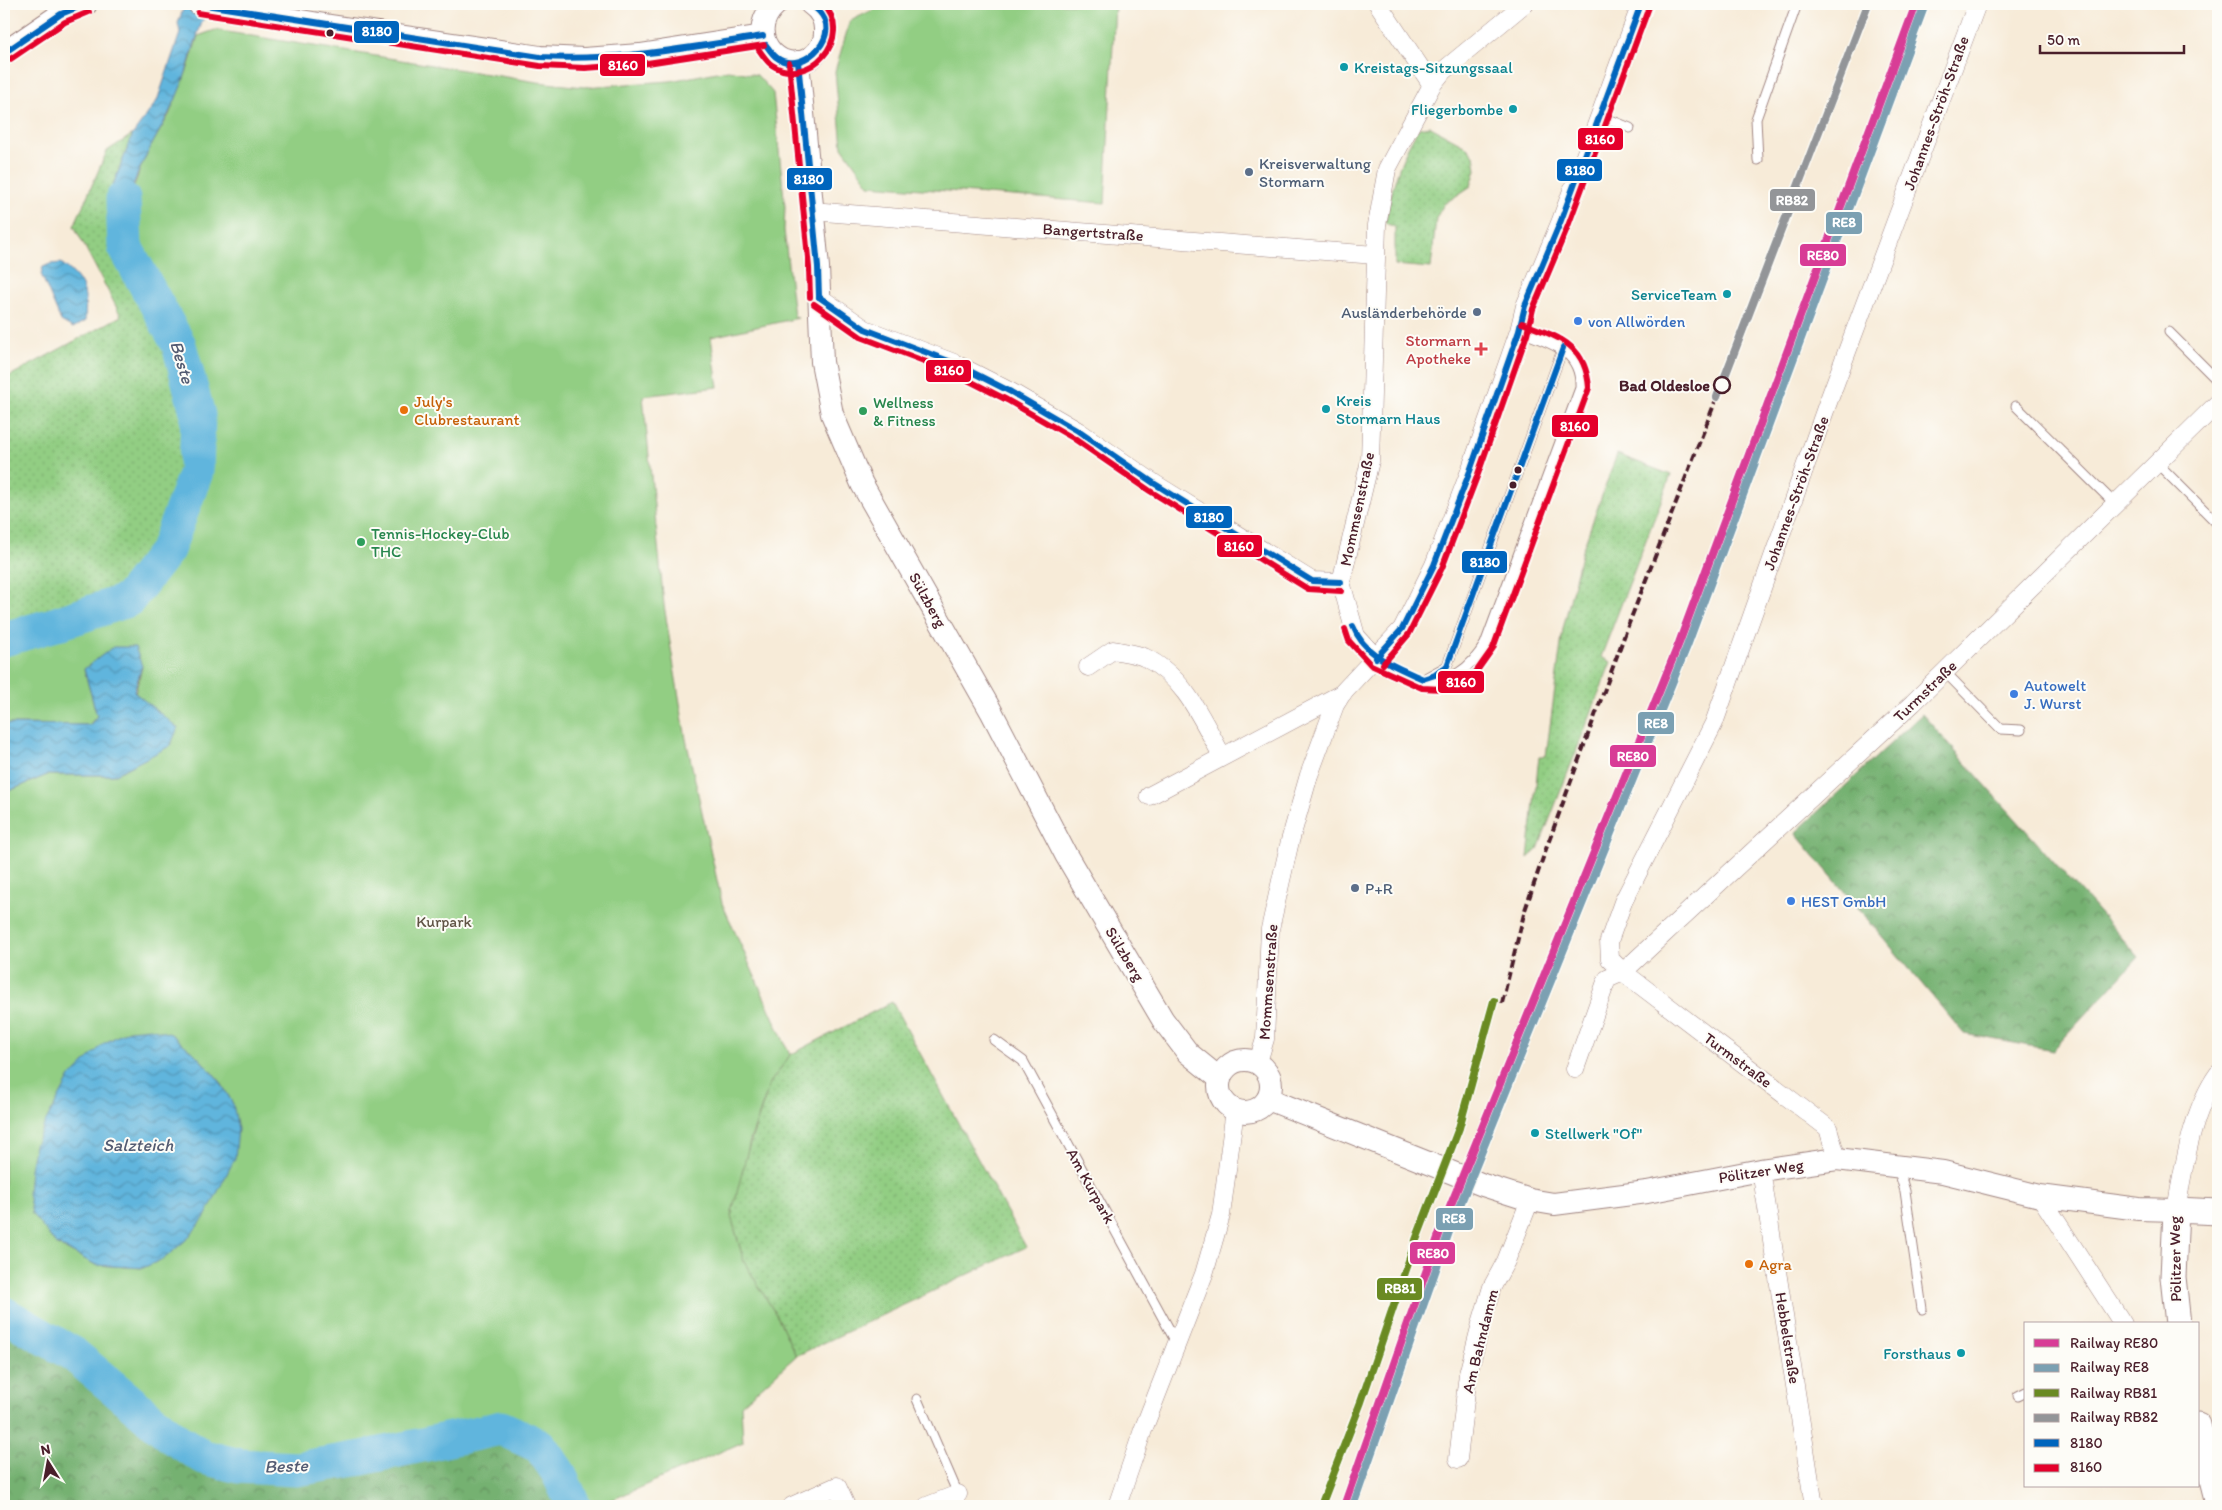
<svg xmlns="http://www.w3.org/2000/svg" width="2222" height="1510" viewBox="0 0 2222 1510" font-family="Itim,sans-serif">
<defs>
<pattern id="grass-dots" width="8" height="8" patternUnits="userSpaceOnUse" patternTransform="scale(1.25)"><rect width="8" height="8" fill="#92ce83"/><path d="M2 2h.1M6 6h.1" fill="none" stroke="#7fb071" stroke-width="1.8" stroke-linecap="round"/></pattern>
<pattern id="forest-crowns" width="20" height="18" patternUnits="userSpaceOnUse" patternTransform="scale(1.25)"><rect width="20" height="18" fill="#75b171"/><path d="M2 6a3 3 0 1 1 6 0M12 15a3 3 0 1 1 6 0" fill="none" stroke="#628f5d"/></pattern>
<pattern id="water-waves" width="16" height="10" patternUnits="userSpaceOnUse" patternTransform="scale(1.25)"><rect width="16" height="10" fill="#60b5dd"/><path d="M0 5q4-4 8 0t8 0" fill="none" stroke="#5193b3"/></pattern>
</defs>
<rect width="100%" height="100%" fill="#fdfcf7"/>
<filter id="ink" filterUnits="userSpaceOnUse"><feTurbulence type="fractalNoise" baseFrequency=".02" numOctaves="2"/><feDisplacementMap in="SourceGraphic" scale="10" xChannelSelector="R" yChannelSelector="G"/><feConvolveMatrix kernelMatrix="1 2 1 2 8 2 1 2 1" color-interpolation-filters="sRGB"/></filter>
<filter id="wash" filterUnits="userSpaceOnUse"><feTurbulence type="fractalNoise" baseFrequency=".0096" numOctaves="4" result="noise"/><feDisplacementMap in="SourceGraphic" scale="20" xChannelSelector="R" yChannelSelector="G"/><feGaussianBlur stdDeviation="1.12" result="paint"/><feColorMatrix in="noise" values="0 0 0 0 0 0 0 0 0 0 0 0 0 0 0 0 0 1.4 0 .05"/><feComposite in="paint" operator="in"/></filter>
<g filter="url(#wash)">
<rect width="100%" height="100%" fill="#f7ebd8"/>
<!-- grass -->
<g fill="url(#grass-dots)" stroke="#6e7657">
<path d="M1429,126L1464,145L1474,155L1476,170L1471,186L1444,204L1436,218L1431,268L1395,265V227L1385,223C1392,189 1399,158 1419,128Z"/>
<polygon points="133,134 113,185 107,215 110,238 125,247 179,345 198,415 196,472 167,550 128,600 53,625 4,639 4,379 121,316 74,226 107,151"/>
<polygon points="1617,454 1671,475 1601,657 1611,662 1538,849 1528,858 1539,756 1546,756 1563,629 1582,551"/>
<polygon points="892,1002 1026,1247 796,1356 778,1318 744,1262 731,1216 740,1174 770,1083 790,1055"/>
</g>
<!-- forest -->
<g fill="url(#forest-crowns)" stroke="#60684e">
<polygon points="1922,714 2139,957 2053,1050 1964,1034 1795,833"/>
<polygon points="4,1314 73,1354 175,1439 204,1457 454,1439 501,1428 540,1446 558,1472 574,1506 4,1506"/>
</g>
<!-- park -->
<g fill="#92ce83" stroke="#6e7657" fill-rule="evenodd">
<polygon points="885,4 1115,4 1105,203 869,185 842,147 835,71 850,21"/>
<path d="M215,30L537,82L584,87L670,81L728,70L757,75L773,93L785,207L784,230L794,316L798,318L711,337L718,387L643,396L664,605L673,661L686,739L722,903L790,1055L770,1083L750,1141L731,1216L744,1262L778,1318L796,1356L741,1405L743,1442L598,1506H574L558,1472L540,1446L501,1428L362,1458L296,1469L239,1466L204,1457L175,1439L73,1354L4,1314V793L47,775H114L142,667L84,669L97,716L89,725L7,724L4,726V639L53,625L128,600L167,549L196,472L198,415L179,345L125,247L128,202L145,156L169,115L188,68L198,36ZM129,1030L195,1054L220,1081L233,1104L143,1268L96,1265L56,1244L50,1235L70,1077L103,1044Z"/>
</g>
<!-- water -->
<g fill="url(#water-waves)" stroke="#556a84">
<path d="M185,4H211C196,29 192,59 181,86C166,126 139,159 128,201C124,215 126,232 125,247L110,238L107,215L113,185L133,134L157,101L180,33L178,23Z"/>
<path d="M61,263C85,281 87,291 85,321L73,328L61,321L41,274L43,267L50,264Z"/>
<polygon points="113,647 135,647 142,666 134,692 178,728 170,746 114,775 47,775 4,793 4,726 6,724 90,725 97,716 84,669"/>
<polygon points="150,1028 171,1034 195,1054 220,1081 233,1104 238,1129 235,1158 205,1217 187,1239 165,1258 143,1268 96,1265 56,1244 32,1214 28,1193 30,1169 35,1145 44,1125 70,1077 103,1044 129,1030"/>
</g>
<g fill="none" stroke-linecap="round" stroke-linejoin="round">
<!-- river -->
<g stroke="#60b5dd" stroke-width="35">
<polyline points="4,639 53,625 128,600 167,550 196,472 198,415 179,345 125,247 123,199"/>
<polyline points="4,1314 73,1354 175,1439 204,1457 239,1466 296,1469 362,1458 501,1428 540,1446 558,1472 574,1506"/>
</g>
</g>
</g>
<g filter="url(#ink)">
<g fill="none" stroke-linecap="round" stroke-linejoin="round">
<!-- service casing -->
<g stroke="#a08582" stroke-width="11">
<g id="service">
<polyline points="1601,116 1630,128"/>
<polyline points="1758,160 1756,119 1797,4"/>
<polyline points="2169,332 2218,381"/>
<polyline points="2016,406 2116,505"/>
<polyline points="2158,464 2218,524"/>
<path d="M1376,658C1391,664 1406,674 1422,679C1450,686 1472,666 1485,644L1580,388C1582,349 1548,343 1519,331"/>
<polyline points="1945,672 2001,729 2021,730"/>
<polyline points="1427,677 1447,666 1563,348"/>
<polyline points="994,1040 1023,1061 1176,1342"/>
<polyline points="1898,1168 1905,1191 1922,1309"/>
<polyline points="2018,1396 2026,1392"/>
<polyline points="917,1399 958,1494"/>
</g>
</g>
<!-- minor casing -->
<g stroke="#a08582" stroke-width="19">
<g id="minor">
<polyline points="1378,4 1432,85"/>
<polyline points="811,211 1375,255"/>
<polyline points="819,297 865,329 954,363 1011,392 1078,431 1155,484 1312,581 1341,582"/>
<polyline points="1376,658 1356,636 1341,582 1370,461 1377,225 1387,169 1432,85 1443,71 1524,4"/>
<path d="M1088,667L1113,650C1123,652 1135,653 1144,657C1184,676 1202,719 1222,756"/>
<polyline points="1149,796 1343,693"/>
<polyline points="1258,1062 1265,1039 1270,929 1290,841 1309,775 1335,705 1343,692 1402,629 1434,565 1470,471 1519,331 1525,306 1560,223 1641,4"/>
<polyline points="1575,1069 1607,979 1623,972 1913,703 2218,403"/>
<polyline points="1837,1159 1828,1128 1623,972 1610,959 1609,941 1623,902 1714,723 1827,405 1977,4"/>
<polyline points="1761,1170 1814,1506"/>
<polyline points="2040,1196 2123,1324"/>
<path d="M2176,1210C2184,1166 2192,1110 2218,1074"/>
<polyline points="1458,1459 1468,1374 1482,1320 1492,1287 1506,1261 1530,1200"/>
<polyline points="792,1506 837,1486 846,1506"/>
<polyline points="927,1506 958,1494"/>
<polyline points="1117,1506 1143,1430 1204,1274 1221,1215 1235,1110"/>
</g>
</g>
<!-- tertiary casing -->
<g stroke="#a08582" stroke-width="24">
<g id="tertiary">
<polyline points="199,4 331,26 540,57 584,59 640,55 763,36"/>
<path d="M776,4C738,38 790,85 818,51C822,46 825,40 825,33C826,21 821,11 811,4"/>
<polyline points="4,53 61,14 86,4"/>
<polyline points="798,62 818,267 822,362 832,414 862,484 991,711 1066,855 1163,1020 1188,1053 1220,1079"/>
<circle cx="1245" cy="1086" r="26"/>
<polyline points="1268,1099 1483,1185 1530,1200 1554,1204 1647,1192 1761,1170 1837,1159 1943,1172 2040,1196 2139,1209 2176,1210"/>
</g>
</g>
<!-- secondary casing -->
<g stroke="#a08582" stroke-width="27">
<g id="secondary">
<polyline points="2178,1324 2173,1277 2176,1210 2218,1212"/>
<polyline points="2198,1425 2218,1504"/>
</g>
</g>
<!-- service -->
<use href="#service" stroke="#fff" stroke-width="9"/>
<!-- minor -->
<use href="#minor" stroke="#fff" stroke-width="18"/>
<!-- tertiary -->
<use href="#tertiary" stroke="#fff" stroke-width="22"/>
<!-- secondary -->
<use href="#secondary" stroke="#fff" stroke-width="25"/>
<!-- rail -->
<polyline stroke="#4a1f2b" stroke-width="4" stroke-dasharray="8 4" stroke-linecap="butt" points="1502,1003 1525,910 1546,849 1628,626 1717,397"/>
<!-- bus-1 casing -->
<g stroke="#fdfcf7" stroke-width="10">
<g id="bus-1">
<path d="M199,4L540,57C618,61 686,48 763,36"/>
<path d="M766,45C769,49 772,54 776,57C799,76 840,40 822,15C819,11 815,8 811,4"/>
<polyline points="4,53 61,14 86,4"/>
<polyline points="798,62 818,267 819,297"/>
<polyline points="819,297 865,329 954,363 1011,392 1078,431 1155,484 1312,581 1341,582"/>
<path d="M1353,626C1365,657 1395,666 1423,679L1435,675L1447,666L1563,348"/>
<polyline points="1376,658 1402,629 1434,565 1470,471 1519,331 1525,306 1560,223 1641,4"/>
</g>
</g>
<!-- bus-2 casing -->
<g stroke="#fdfcf7" stroke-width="10">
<g id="bus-2">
<polyline points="198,13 540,66 585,68 641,64 764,45"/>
<path d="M759,50C763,55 767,62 772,65C808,89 856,37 823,4"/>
<polyline points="9,60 65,22 89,12"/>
<polyline points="789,63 809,268 810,297"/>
<polyline points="814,304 861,337 950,371 1007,400 1073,438 1150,491 1308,589 1341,591"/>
<path d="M1345,629L1349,641L1371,665L1422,688L1442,689L1458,684L1476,672L1493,648L1589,388C1586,344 1558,337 1522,323"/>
<polyline points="1383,664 1409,634 1442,568 1478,474 1527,334 1533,309 1568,226 1649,7"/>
</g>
</g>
<!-- bus-1 -->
<use href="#bus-1" stroke="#0065bd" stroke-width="6"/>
<!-- bus-2 -->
<use href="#bus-2" stroke="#e4002b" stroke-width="6"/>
<!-- rail-1 casing -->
<g stroke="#fdfcf7" stroke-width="11">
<polyline id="rail-1" points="1344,1506 1441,1229 1679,643 1916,4"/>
</g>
<!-- rail-2 casing -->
<g stroke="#fdfcf7" stroke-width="11">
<polyline id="rail-2" points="1353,1506 1449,1232 1687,646 1924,7"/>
</g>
<!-- rail-3 casing -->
<g stroke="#fdfcf7" stroke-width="11">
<polyline id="rail-3" points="1322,1503 1361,1402 1416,1240 1459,1128 1494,1001"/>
</g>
<!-- rail-4 casing -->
<g stroke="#fdfcf7" stroke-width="11">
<polyline id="rail-4" points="1717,397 1868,4"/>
</g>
<!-- rail-1 -->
<use href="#rail-1" stroke="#d83c96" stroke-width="8"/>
<!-- rail-2 -->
<use href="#rail-2" stroke="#7ba0b2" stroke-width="8"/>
<!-- rail-3 -->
<use href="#rail-3" stroke="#6a8a22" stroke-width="8"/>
<!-- rail-4 -->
<use href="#rail-4" stroke="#939598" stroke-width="8"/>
</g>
</g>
<!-- markers -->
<g fill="#4a1f2b" stroke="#fdfcf7" stroke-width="2">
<circle cx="330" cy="33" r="4.5"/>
<circle cx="1518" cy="470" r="4.5"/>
<circle cx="1513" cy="485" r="4.5"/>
</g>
<g fill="#0f9aa8" stroke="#fdfcf7" stroke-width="2">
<circle cx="1344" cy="67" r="5"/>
<circle cx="1513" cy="109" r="5"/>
<circle cx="1727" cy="294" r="5"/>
<circle cx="1326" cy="409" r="5"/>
<circle cx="1535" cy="1133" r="5"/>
<circle cx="1961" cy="1353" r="5"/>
</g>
<g fill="#5c6f8a" stroke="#fdfcf7" stroke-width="2">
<circle cx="1249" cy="172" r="5"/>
<circle cx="1477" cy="312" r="5"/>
<circle cx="1355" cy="888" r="5"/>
</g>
<g fill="#3f7fe0" stroke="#fdfcf7" stroke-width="2">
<circle cx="1578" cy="321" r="5"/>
<circle cx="2014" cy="694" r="5"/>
<circle cx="1791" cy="901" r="5"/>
</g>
<path fill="#e0444e" stroke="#fdfcf7" stroke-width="2" d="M1478.5 341.5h5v5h5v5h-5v5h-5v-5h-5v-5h5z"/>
<circle fill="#fdfcf7" stroke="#4a1f2b" stroke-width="2.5" cx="1722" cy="385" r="8"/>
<g fill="#e8710a" stroke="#fdfcf7" stroke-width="2">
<circle cx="404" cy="410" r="5"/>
<circle cx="1749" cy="1264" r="5"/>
</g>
<g fill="#2e9e5b" stroke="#fdfcf7" stroke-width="2">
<circle cx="863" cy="411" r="5"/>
<circle cx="361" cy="542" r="5"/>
</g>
<g text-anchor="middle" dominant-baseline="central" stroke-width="4" stroke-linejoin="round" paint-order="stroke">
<!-- culture labels -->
<g font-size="16" fill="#0d838f" stroke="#fdfcf7" text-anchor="start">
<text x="1354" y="67">Kreistags-Sitzungssaal</text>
<text x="1503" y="109" text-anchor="end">Fliegerbombe</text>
<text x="1717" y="294" text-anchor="end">ServiceTeam</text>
<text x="1336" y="400">Kreis<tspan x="1336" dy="18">Stormarn Haus</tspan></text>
<text x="1545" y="1133">Stellwerk "Of"</text>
<text x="1951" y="1353" text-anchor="end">Forsthaus</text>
</g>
<!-- street labels -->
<g font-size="16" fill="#4a1f2b" stroke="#fdfcf7">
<text transform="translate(1936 113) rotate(-70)">Johannes-Ströh-Straße</text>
<text transform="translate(1093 232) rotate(4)">Bangertstraße</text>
<text transform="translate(1796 493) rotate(-70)">Johannes-Ströh-Straße</text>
<text transform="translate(1357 509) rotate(-78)">Mommsenstraße</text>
<text transform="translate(928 600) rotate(61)">Sülzberg</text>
<text transform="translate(1925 691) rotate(-44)">Turmstraße</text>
<text transform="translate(1125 954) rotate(59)">Sülzberg</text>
<text transform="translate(1268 982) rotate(-86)">Mommsenstraße</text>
<text transform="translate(1738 1060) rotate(37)">Turmstraße</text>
<text transform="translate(1761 1171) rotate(-9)">Pölitzer Weg</text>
<text transform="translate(1091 1186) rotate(61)">Am Kurpark</text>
<text transform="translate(2175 1259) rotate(-91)">Pölitzer Weg</text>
<text transform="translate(1788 1338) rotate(81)">Hebbelstraße</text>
<text transform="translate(1480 1341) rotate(-76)">Am Bahndamm</text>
</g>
<!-- service labels -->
<g font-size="16" fill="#4e5e75" stroke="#fdfcf7" text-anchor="start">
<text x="1259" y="163">Kreisverwaltung<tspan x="1259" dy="18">Stormarn</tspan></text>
<text x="1467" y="312" text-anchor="end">Ausländerbehörde</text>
<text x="1365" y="888">P+R</text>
</g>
<!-- shop labels -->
<g font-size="16" fill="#366cbe" stroke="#fdfcf7" text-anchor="start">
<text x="1588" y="321">von Allwörden</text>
<text x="2024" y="685">Autowelt<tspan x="2024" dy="18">J. Wurst</tspan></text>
<text x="1801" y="901">HEST GmbH</text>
</g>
<!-- health labels -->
<g font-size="16" fill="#be3a42" stroke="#fdfcf7" text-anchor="end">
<text x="1471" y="340">Stormarn<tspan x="1471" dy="18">Apotheke</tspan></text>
</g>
<!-- stop labels -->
<g font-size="16" font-weight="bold" fill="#4a1f2b" stroke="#fdfcf7" text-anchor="end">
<text x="1710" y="385">Bad Oldesloe</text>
</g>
<!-- food labels -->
<g font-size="16" fill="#c56008" stroke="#fdfcf7" text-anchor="start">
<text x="414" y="401">July's<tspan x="414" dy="18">Clubrestaurant</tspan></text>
<text x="1759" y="1264">Agra</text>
</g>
<!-- leisure labels -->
<g font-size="16" fill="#27864d" stroke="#fdfcf7" text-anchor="start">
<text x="873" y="402">Wellness<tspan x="873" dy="18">&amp; Fitness</tspan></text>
<text x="371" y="533">Tennis-Hockey-Club<tspan x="371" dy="18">THC</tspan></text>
</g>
<!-- park labels -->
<g font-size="16" fill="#605445" stroke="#fdfcf7">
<text x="444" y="921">Kurpark</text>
</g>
<!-- water labels -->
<g font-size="18" font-style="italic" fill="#535b72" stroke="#fdfcf7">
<text transform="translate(182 362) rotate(73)">Beste</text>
<text x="138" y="1145">Salzteich</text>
<text transform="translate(286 1466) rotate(-2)">Beste</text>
</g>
</g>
<g stroke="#fdfcf7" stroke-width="2">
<rect x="353" y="20" width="47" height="24" rx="5" fill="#0065bd"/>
<rect x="599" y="53" width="47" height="24" rx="5" fill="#e4002b"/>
<rect x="1577" y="127" width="47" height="24" rx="5" fill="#e4002b"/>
<rect x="1556" y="158" width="47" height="24" rx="5" fill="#0065bd"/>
<rect x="786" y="167" width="47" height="24" rx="5" fill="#0065bd"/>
<rect x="1769" y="188" width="47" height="24" rx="5" fill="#939598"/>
<rect x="1825" y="211" width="38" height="24" rx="5" fill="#7ba0b2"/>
<rect x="1799" y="243" width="48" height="24" rx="5" fill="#d83c96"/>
<rect x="925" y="359" width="47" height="24" rx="5" fill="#e4002b"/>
<rect x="1551" y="414" width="48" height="24" rx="5" fill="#e4002b"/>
<rect x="1185" y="505" width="48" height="24" rx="5" fill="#0065bd"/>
<rect x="1216" y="534" width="47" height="24" rx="5" fill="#e4002b"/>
<rect x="1461" y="550" width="47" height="24" rx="5" fill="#0065bd"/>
<rect x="1437" y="670" width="48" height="24" rx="5" fill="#e4002b"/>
<rect x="1637" y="711" width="38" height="24" rx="5" fill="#7ba0b2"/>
<rect x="1609" y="744" width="48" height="24" rx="5" fill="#d83c96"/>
<rect x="1435" y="1207" width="39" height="24" rx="5" fill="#7ba0b2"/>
<rect x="1409" y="1241" width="47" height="24" rx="5" fill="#d83c96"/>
<rect x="1376" y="1277" width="47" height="24" rx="5" fill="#6a8a22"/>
</g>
<g font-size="14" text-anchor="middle" font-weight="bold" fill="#fff">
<text x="377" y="36">8180</text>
<text x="623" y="70">8160</text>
<text x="1600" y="144">8160</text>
<text x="1580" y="175">8180</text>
<text x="809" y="184">8180</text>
<text x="1792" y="205">RB82</text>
<text x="1844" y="227">RE8</text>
<text x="1823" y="260">RE80</text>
<text x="949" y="375">8160</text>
<text x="1575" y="431">8160</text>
<text x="1209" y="522">8180</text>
<text x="1239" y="551">8160</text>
<text x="1485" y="567">8180</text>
<text x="1461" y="687">8160</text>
<text x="1656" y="728">RE8</text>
<text x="1633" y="761">RE80</text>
<text x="1454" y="1223">RE8</text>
<text x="1433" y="1258">RE80</text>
<text x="1400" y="1293">RB81</text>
</g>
<!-- margin -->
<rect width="2222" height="1510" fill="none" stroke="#fdfcf7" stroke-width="20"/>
<!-- legend -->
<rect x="2024" y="1322" width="175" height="165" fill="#fdfcf7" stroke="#b5a4a5"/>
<rect x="2034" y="1339" width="25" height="8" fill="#d83c96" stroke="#b5a4a5"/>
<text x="2070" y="1348" font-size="15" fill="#4a1f2b">Railway RE80</text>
<rect x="2034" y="1364" width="25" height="8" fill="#7ba0b2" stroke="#b5a4a5"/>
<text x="2070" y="1372" font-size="15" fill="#4a1f2b">Railway RE8</text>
<rect x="2034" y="1389" width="25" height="8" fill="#6a8a22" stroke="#b5a4a5"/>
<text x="2070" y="1398" font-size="15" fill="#4a1f2b">Railway RB81</text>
<rect x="2034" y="1414" width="25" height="8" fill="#939598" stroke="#b5a4a5"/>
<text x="2070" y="1422" font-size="15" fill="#4a1f2b">Railway RB82</text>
<rect x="2034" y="1439" width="25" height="8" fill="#0065bd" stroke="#b5a4a5"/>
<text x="2070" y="1448" font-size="15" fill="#4a1f2b">8180</text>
<rect x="2034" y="1464" width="25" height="8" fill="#e4002b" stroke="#b5a4a5"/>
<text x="2070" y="1472" font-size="15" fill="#4a1f2b">8160</text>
<!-- north arrow -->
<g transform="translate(48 1462) rotate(349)" stroke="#fdfcf7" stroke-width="4" paint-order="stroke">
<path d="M0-4L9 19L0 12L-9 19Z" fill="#4a1f2b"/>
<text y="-8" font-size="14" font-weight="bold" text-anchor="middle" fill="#4a1f2b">N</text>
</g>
<!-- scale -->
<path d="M2040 45v8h144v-8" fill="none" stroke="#4a1f2b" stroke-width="2.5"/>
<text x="2047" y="45" font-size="15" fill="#4a1f2b" stroke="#fdfcf7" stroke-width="4" paint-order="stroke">50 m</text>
</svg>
